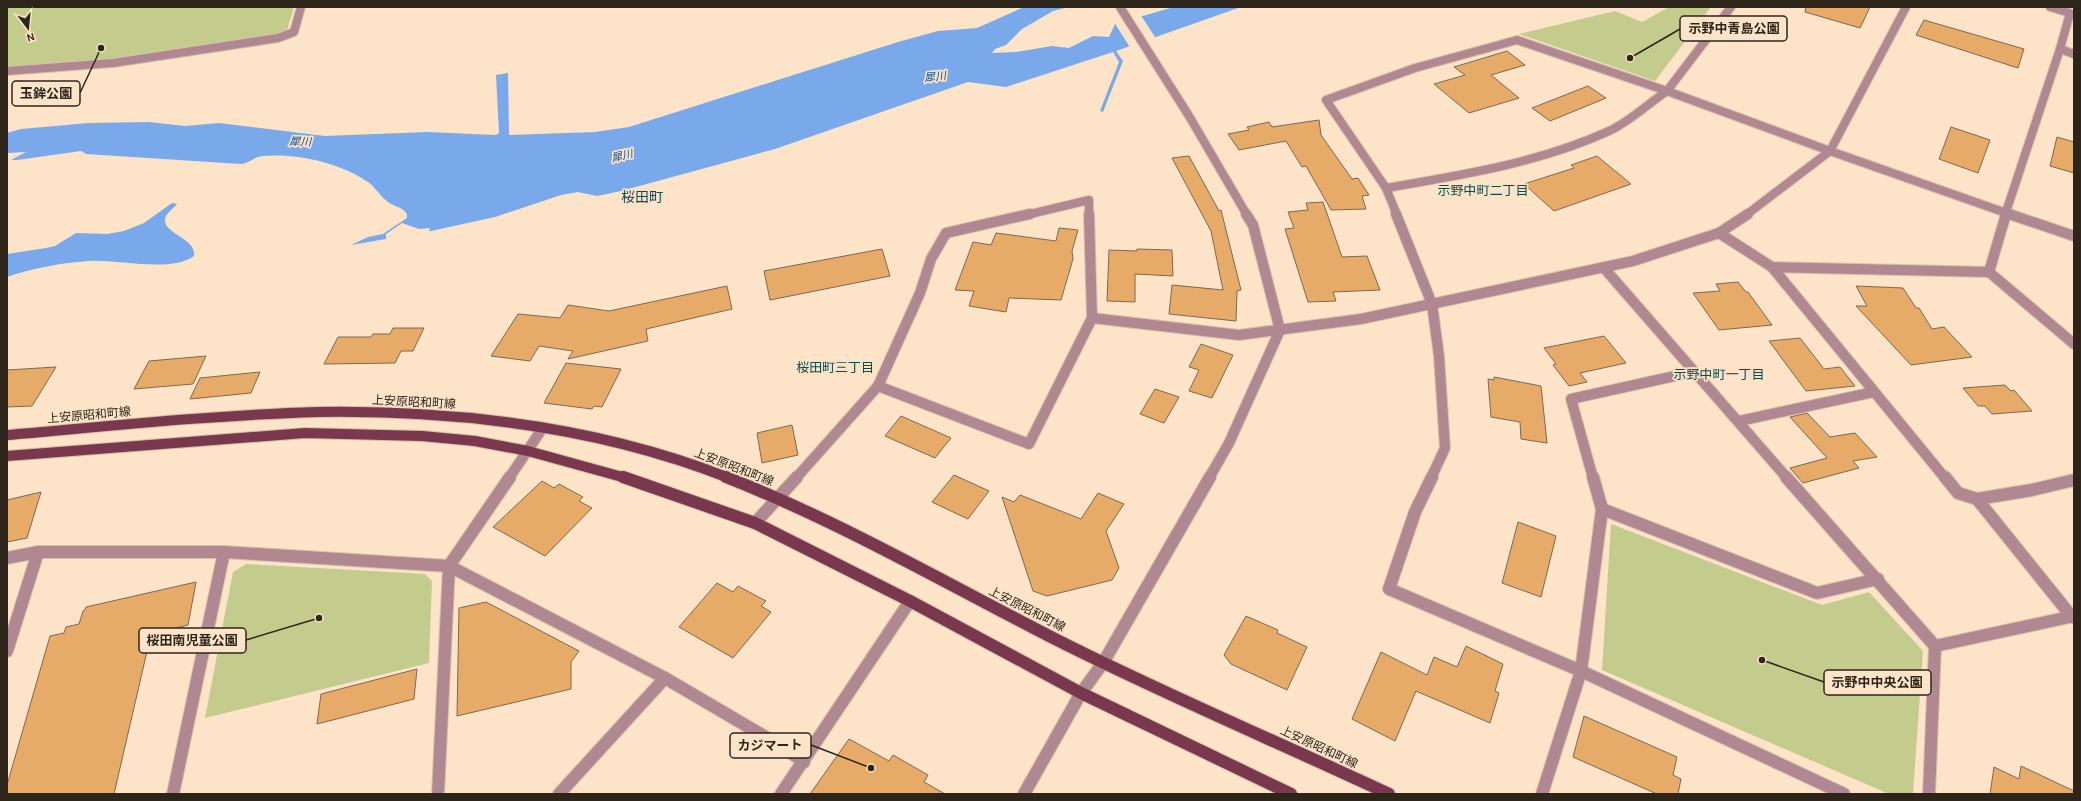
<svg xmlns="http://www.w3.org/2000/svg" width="2081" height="801" viewBox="0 0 2081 801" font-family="Karla,'Noto Sans JP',sans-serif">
<rect width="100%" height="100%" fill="#fde3c8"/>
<!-- green -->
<g fill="#c3cc8d">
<polygon points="7,7 294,7 287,30 278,35 114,60 7,68"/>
<polygon points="1669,7 1711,7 1655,81 1519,34 1615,11 1642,22"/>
<polygon points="1611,524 1822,605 1869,592 1923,651 1913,794 1889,794 1602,670"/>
<polygon points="246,564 425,574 432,581 429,663 205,718 233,572"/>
</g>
<!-- water -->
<g fill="#79a9ea">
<path d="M1024,7H1069L1053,11L1022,29L1006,45L995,49L992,53L1016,52L1052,46L1069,48L1093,36L1109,37L1115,24L1174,7H1241L1116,51L1123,61L1103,112L1100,111L1119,62L1113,52L1006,87L968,82L775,149L621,191L597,196L578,192L561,195L495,217L431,231H429L430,228L419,229L402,223L386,234V239L351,245L368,237L383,234L407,218V214C402,206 394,207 388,202C380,196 376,188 368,182C340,163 298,153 263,156C254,157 249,163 241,164L86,154L81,151L17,160H11L26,152L7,153V133L21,129L89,123L149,122L185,126L219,123L325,136L427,132L496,135L499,133L496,75L508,73L509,135L595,132L629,127L898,42L938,31L977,28Z"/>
<path d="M172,203L177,204C174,208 168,212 166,216C158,233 197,237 194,256C172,273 117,259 88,261C61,263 33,268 7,277V254L46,248L55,246L76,233L107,234L124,231L144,223Z"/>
</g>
<!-- pier -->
<polygon fill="#fde3c8" points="1140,14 1157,40 1131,49 1114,22"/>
<!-- building -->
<g fill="#e6ab69" stroke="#7f6850">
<polygon points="1806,7 1870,7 1860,28 1805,12"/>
<polygon points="1924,20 2024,49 2018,68 1916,35"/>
<polygon points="1507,51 1525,65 1491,75 1519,98 1469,113 1434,84 1465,75 1454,67"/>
<polygon points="1588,86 1606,98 1550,121 1532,108"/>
<polygon points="1319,120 1321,135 1352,179 1358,178 1369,195 1362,196 1366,209 1331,210 1306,166 1302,167 1286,141 1239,150 1228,134 1249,130 1247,127 1269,122 1272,127"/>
<polygon points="1951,127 1990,140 1978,173 1939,159"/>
<polygon points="2057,137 2074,142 2074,173 2050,166"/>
<polygon points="1189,156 1219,211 1221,210 1241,290 1237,291 1236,321 1169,314 1172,285 1223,290 1211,231 1172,158"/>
<polygon points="1597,156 1631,184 1554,211 1524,184 1574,168 1571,165"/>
<polygon points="1323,202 1342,257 1367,256 1380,290 1333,292 1336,301 1308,302 1285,229 1294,228 1288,212 1308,210 1306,203"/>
<polygon points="1059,228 1078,230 1072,251 1073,259 1061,300 1009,298 1006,312 969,306 974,291 955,290 973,242 991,245 996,233 1056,241"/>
<polygon points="882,249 890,276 770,300 764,271"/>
<polygon points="1137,249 1172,250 1173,276 1135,274 1135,302 1107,301 1109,250 1137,251"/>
<polygon points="1738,282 1746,292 1748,292 1772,325 1719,330 1693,293 1720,291 1716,284"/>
<polygon points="727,286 732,309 646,329 648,341 568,359 573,351 539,346 530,361 491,356 518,314 560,318 568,305 609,311"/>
<polygon points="1856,286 1903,288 1916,308 1919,308 1932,329 1944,327 1972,357 1911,365 1856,306 1867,306"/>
<polygon points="393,328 424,328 413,351 401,351 395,363 324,364 338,337 371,337 373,334 390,334"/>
<polygon points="1604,336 1626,363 1580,373 1587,382 1569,386 1553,365 1556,364 1544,348"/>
<polygon points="1800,338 1824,369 1840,367 1855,386 1806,391 1769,341"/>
<polygon points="1201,344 1233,355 1212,398 1189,391 1199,370 1189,367"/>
<polygon points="206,356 193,384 134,389 149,361"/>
<polygon points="566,363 621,369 602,407 594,406 592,409 544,403"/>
<polygon points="56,367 32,406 7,407 7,370"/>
<polygon points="260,372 251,393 190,399 200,378"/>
<polygon points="1494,377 1541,386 1547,443 1521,439 1520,422 1491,417 1488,379 1494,380"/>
<polygon points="2005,385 2011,391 2014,390 2032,411 1992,414 1985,406 1978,406 1963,388"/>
<polygon points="1155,389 1179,397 1164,423 1140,414"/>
<polygon points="1807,413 1830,437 1855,433 1877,457 1853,461 1859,468 1803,483 1790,468 1827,458 1790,417"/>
<polygon points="901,416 951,438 935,458 885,436"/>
<polygon points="792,425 798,455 762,463 757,433"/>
<polygon points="954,475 989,491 968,519 932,502"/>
<polygon points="542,481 554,488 559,484 583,497 579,501 592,508 545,556 493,527"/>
<polygon points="41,492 27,538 7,542 7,500"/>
<polygon points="1098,493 1124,504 1106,531 1119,568 1112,580 1047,596 1033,591 1002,497 1014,502 1020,495 1081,519"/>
<polygon points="1518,522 1556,536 1541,597 1502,583"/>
<polygon points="196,582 188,625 151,634 114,794 7,794 7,785 50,636 64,633 66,627 79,624 83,611 85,610 86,607"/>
<polygon points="717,583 733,592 738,586 766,601 761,606 771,612 733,658 679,627"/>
<polygon points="486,602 579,651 571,662 571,689 457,716 459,608"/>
<polygon points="1246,616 1278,630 1277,633 1307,647 1287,690 1231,664 1224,655"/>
<polygon points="1466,646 1503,664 1495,691 1499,693 1490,723 1416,691 1395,741 1352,719 1381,652 1427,675 1434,657 1457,667"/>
<polygon points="417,669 414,699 317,724 321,694"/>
<polygon points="1584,716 1677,757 1673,775 1681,779 1678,794 1657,794 1573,757"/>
<polygon points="849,739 889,761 893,755 928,775 924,782 945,794 810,794"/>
<polygon points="2021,766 2074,791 2074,794 1990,794 1994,767 2019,779"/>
</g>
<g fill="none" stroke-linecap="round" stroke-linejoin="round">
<!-- minor-far2 casing -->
<g stroke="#d8c1a9" stroke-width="10">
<g id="minor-far2">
<polyline points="1120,7 1189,116 1247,215"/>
<polyline points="2050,7 2070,13 2060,49"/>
<polyline points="7,71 113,63 278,38 294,32 301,7"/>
<path d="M1386,188C1462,175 1539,163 1609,131C1629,122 1649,103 1667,91L1830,151L2012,215"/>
<polyline points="1026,215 1089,200 1089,215"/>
<polyline points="1397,215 1386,188 1326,100 1415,68 1517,40 1667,91 1731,7"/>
<polyline points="1746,215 1830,151 1906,7"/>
<polyline points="2005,215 2060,49 2074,54"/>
</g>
</g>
<!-- minor-far1 casing -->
<g stroke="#d8c1a9" stroke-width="12">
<g id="minor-far1">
<polyline points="1030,214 946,233 931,259 920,293 878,386 1029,444 1092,318"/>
<polyline points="1089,214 1092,318"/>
<polyline points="1396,214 1432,304 1439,356 1445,448 1431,478"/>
<polyline points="2009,214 2074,236"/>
<polyline points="1719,233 1772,267 1989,272 2074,344"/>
<polyline points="1772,267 1945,478"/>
<polyline points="1604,268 1787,478"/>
<polyline points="1989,272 2006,214"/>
<polyline points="1092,318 1239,335 1361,319 1633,261 1719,233 1748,214"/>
<polyline points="1739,421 1874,392"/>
<polyline points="509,478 542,429"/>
<polyline points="796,478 878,386"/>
<polyline points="1209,478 1229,443 1280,330 1253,225 1246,214"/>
<polyline points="1593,478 1571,399 1693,372"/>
</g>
</g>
<!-- minor casing -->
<g stroke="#d8c1a9" stroke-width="14">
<g id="minor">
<polyline points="1432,477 1415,512 1389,589 1581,671 1602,509 1593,477"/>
<polyline points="1786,477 1935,646 1929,794"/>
<polyline points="1945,477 1958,493 1977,499"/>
<polyline points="1602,509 1817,593 1878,579"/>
<polyline points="755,523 797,477"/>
<polyline points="7,558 38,552 224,552 449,566 665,678 781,746 804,762"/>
<polyline points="2072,617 1977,499 2032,490 2074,480"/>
<polyline points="1935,646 2074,616"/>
<polyline points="7,651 38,552"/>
<polyline points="173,794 224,552"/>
<polyline points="438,794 449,566 510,477"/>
<polyline points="559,794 665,678"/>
<polyline points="781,794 910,601"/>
<polyline points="1024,794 1081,693 1103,663 1210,477"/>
<polyline points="1542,794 1581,671 1844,794"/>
</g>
</g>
<!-- major-far1 casing -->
<g stroke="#d8c1a9" stroke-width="12">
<g id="major-far1">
<path d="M7,435C110,426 214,415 318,412C455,410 600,427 729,478"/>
<polyline points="7,456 305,433 422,436 475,441 528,451 626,478"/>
</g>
</g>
<!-- major casing -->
<g stroke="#d8c1a9" stroke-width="14">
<g id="major">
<polyline points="623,477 755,523 910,601 1081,693 1291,794"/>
<path d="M726,477C841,522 947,584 1057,640C1166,695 1278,742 1389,794"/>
</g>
</g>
<!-- minor-far2 -->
<use href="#minor-far2" stroke="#af8892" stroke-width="8"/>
<!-- minor-far1 -->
<use href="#minor-far1" stroke="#af8892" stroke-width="10"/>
<!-- minor -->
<use href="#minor" stroke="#af8892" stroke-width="12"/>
<!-- major-far1 -->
<use href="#major-far1" stroke="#79384d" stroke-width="10"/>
<!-- major -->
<use href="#major" stroke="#79384d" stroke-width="12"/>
</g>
<g text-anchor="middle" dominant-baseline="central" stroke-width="3.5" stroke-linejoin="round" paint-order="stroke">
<!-- far-water labels -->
<g font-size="11" font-style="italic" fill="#084995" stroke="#fde3c8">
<text transform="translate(935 77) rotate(-7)">犀川</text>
<text transform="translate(300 142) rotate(2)">犀川</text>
<text transform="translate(622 156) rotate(-14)">犀川</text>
</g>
<!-- street labels -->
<g font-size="12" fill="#2e251a" stroke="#fde3c8">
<text transform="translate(414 402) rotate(3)">上安原昭和町線</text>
<text transform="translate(89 415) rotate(-5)">上安原昭和町線</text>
<text transform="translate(734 467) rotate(21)">上安原昭和町線</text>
<text transform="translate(1027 609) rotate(27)">上安原昭和町線</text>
<text transform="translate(1319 747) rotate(25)">上安原昭和町線</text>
</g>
<!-- neighbourhood labels -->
<g font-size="13" fill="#0c4a53" stroke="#fde3c8">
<text x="1483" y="190">示野中町二丁目</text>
<text x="835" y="367">桜田町三丁目</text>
<text x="1719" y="374">示野中町一丁目</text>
</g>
<!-- quarter labels -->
<g font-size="14" fill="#0c4a53" stroke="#fde3c8">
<text x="642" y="197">桜田町</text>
</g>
</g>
<!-- callouts -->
<path fill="none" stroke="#2e251a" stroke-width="1.5" d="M1630 58L1680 29M101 48L80 93M319 618L246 640M1762 660L1824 682M871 768L811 745"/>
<g fill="#2e251a" stroke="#fde3c8" stroke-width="1.5">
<circle cx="1630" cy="58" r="4"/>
<circle cx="101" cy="48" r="4"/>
<circle cx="319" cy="618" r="4"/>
<circle cx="1762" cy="660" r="4"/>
<circle cx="871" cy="768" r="4"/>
</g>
<g fill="#fde3c8" stroke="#2e251a" stroke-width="1.5">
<rect x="1680" y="16" width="107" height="25" rx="4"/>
<rect x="12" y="81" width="68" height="25" rx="4"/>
<rect x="139" y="628" width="107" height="25" rx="4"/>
<rect x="1824" y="670" width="107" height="25" rx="4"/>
<rect x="730" y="733" width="81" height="25" rx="4"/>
</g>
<g font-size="13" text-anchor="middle" font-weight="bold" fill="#2e251a">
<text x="1734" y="33">示野中青島公園</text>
<text x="46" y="98">玉鉾公園</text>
<text x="192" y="645">桜田南児童公園</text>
<text x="1877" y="687">示野中中央公園</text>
<text x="770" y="750">カジマート</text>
</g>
<!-- border -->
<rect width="2081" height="801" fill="none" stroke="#2e251a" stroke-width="16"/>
<!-- north arrow -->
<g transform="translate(28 28) rotate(164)" stroke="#fde3c8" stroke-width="3" paint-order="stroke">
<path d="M0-3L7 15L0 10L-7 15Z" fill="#2e251a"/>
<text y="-6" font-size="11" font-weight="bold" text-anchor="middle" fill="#2e251a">N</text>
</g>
</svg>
